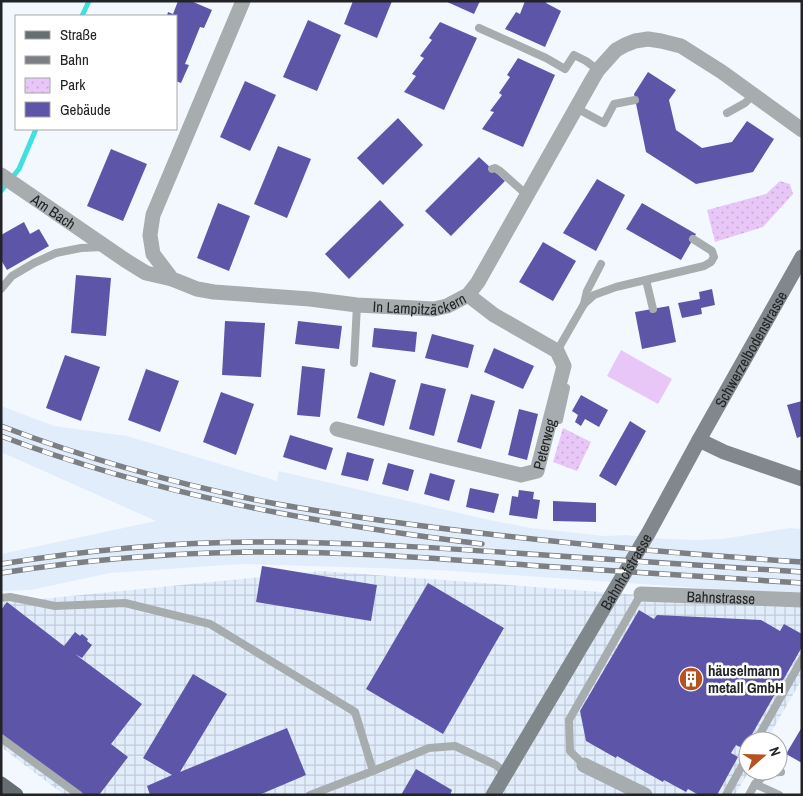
<svg xmlns="http://www.w3.org/2000/svg" width="803" height="796" viewBox="0 0 803 796" font-family="'Archivo Narrow',sans-serif">
<defs>
<pattern id="industrial-grid" width="8" height="8" patternUnits="userSpaceOnUse" patternTransform="scale(1.25)"><rect width="8" height="8" fill="#e2edfc"/><path d="M0 4h8M4 0v8" fill="none" stroke="#c2cbd8"/></pattern>
<pattern id="park-dots" width="8" height="8" patternUnits="userSpaceOnUse" patternTransform="scale(1.25)"><rect width="8" height="8" fill="#e8c7f8"/><path d="M2 2h.1M6 6h.1" fill="none" stroke="#c7abd4" stroke-width="1.8" stroke-linecap="round"/></pattern>
</defs>
<rect width="100%" height="100%" fill="#f3f8ff"/>
<!-- built -->
<polygon fill="#e2edfc" points="1,406 54,426 127,436 277,481 279,471 489,520 531,528 605,536 626,535 667,539 698,540 722,539 790,528 802,529 802,595 439,570 242,564 110,573 31,590 1,591 1,554 156,521 1,452"/>
<!-- industrial -->
<polygon fill="url(#industrial-grid)" points="322,571 802,607 802,679 766,741 748,741 748,771 749,771 735,795 64,795 1,747 1,603"/>
<!-- park -->
<g fill="url(#park-dots)">
<polygon points="780,181 790,184 793,194 763,227 715,242 707,210 766,194"/>
<polygon points="563,428 591,442 577,471 553,462"/>
</g>
<!-- garden -->
<polygon fill="#e8c7f8" points="621,350 672,379 658,404 607,376"/>
<g fill="none" stroke-linecap="round" stroke-linejoin="round">
<!-- stream -->
<g stroke="#41e0e0" stroke-width="5">
<polyline points="82,16 89,1"/>
<polyline points="1,191 19,169 36,129"/>
</g>
</g>
<!-- building -->
<g fill="#5d56a8">
<polygon points="178,1 191,1 212,10 204,28 200,27 185,64 189,65 181,83 176,81 176,16 167,16 168,12 173,14"/>
<polygon points="353,1 392,1 377,38 344,24"/>
<polygon points="445,1 480,1 474,14"/>
<polygon points="525,1 547,1 546,3 561,11 545,47 505,29 516,12 520,14"/>
<polygon points="308,20 341,35 317,91 283,77"/>
<polygon points="440,22 477,38 444,110 404,92 416,76 412,74 424,58 420,56 432,40 429,38"/>
<polygon points="518,58 555,75 523,147 482,129 494,112 490,111 502,95 499,93 510,77 507,75"/>
<polygon points="648,72 676,90 669,100 676,130 702,148 732,142 747,121 774,139 753,172 696,184 646,152 634,94"/>
<polygon points="245,81 276,95 250,151 220,137"/>
<polygon points="398,118 423,145 383,185 357,158"/>
<polygon points="278,146 311,159 287,218 254,204"/>
<polygon points="111,149 147,164 123,221 87,206"/>
<polygon points="479,157 505,181 451,236 425,211"/>
<polygon points="597,179 625,195 596,251 563,233"/>
<polygon points="380,200 404,225 349,279 325,254"/>
<polygon points="218,203 250,216 229,271 197,258"/>
<polygon points="642,203 696,234 681,260 626,229"/>
<polygon points="24,222 30,234 39,229 49,246 7,270 1,260 1,235"/>
<polygon points="543,242 576,261 553,301 519,282"/>
<polygon points="76,275 111,278 106,336 71,333"/>
<polygon points="712,289 715,305 701,308 702,314 682,318 678,303 700,299 699,292"/>
<polygon points="669,306 676,342 642,349 635,312"/>
<polygon points="225,321 265,323 261,377 222,375"/>
<polygon points="298,321 342,326 339,349 295,344"/>
<polygon points="374,328 417,332 415,352 372,347"/>
<polygon points="432,334 474,345 468,368 425,358"/>
<polygon points="494,348 534,366 523,389 484,372"/>
<polygon points="65,355 100,367 81,421 46,408"/>
<polygon points="302,366 325,369 320,417 297,415"/>
<polygon points="146,369 179,381 160,432 128,420"/>
<polygon points="370,372 396,380 384,426 357,418"/>
<polygon points="421,383 446,389 434,436 409,429"/>
<polygon points="221,392 254,404 236,455 203,442"/>
<polygon points="471,394 495,401 481,449 457,442"/>
<polygon points="581,395 608,410 599,427 585,419 581,426 575,422 578,415 572,411"/>
<polygon points="802,401 802,436 797,438 787,405"/>
<polygon points="519,409 538,414 527,460 508,455"/>
<polygon points="630,421 646,431 616,486 599,476"/>
<polygon points="290,435 333,448 326,470 283,457"/>
<polygon points="347,452 374,459 368,481 341,475"/>
<polygon points="388,463 414,470 408,491 382,484"/>
<polygon points="430,473 455,480 449,501 424,494"/>
<polygon points="470,488 499,494 494,513 466,507"/>
<polygon points="519,490 534,492 533,499 540,500 537,519 509,515 512,496 518,497"/>
<polygon points="553,501 596,503 596,522 553,521"/>
<polygon points="262,566 377,585 371,621 256,602"/>
<polygon points="428,583 504,628 443,734 366,689"/>
<polygon points="7,602 64,646 75,632 80,636 82,634 88,639 87,641 92,645 82,658 75,654 142,704 111,744 128,757 99,795 82,795 1,734 1,610"/>
<polygon points="639,610 654,619 657,615 761,620 780,631 784,624 802,634 802,647 747,743 745,742 742,748 736,745 731,753 738,757 717,795 699,795 688,789 686,792 664,780 663,782 617,756 616,758 586,741 580,711"/>
<polygon points="193,674 227,694 180,772 287,728 306,775 259,795 150,795 147,786 172,775 143,758"/>
<polygon points="802,727 802,763 786,754"/>
<polygon points="416,769 452,790 450,795 401,795"/>
</g>
<g fill="none" stroke-linecap="round" stroke-linejoin="round">
<!-- lane -->
<g stroke="#a7acae" stroke-width="8">
<polyline points="479,28 546,58 565,69 574,55 586,61 598,70"/>
<polyline points="576,108 604,123 614,104 635,100"/>
<polyline points="727,113 745,103 753,95"/>
<polyline points="492,169 495,168 500,171 527,195"/>
<polyline points="646,280 653,309"/>
<polyline points="1,289 12,276 34,263 56,253 81,248 104,247"/>
<polyline points="584,304 587,291 601,264"/>
<polyline points="557,351 584,304 594,295 616,287 704,266 711,262 714,257 712,251 693,239"/>
<polyline points="354,363 357,305"/>
<polyline points="559,420 566,388"/>
<polyline points="1,598 10,597 55,606 125,603 210,624 355,712 373,771"/>
<polyline points="1,738 79,795"/>
<polyline points="756,741 802,659"/>
<polyline points="584,765 570,751 569,720 641,594"/>
<polyline points="755,784 767,773 781,772"/>
<polyline points="310,795 373,771 429,748 455,746 496,765 505,773"/>
<polyline points="726,795 748,755"/>
<polyline points="749,795 755,784 779,795"/>
</g>
<!-- street -->
<g stroke="#a7acae" stroke-width="15">
<path id="s1" d="M243,1L153,215L150,235L153,254L172,279L197,289L214,292L310,299L357,305L434,309L447,306L468,295L478,282L592,80L598,70L616,50L625,45L635,41L648,39L661,41L681,46L722,72L802,130"/>
<path id="s2" d="M1,175L125,260L146,273L172,279"/>
<path id="s3" d="M337,429L438,455L521,475L537,471L564,366L557,351L494,315L468,295"/>
<path id="s4" d="M641,594L802,600"/>
<polyline points="584,765 645,795"/>
</g>
<!-- secondary -->
<g stroke="#81888b" stroke-width="15">
<polyline points="699,440 724,452 802,479"/>
<path id="s5" d="M493,795L649,532L699,440L802,257"/>
</g>
<!-- primary -->
<polyline stroke="#656e71" stroke-width="15" points="1,784 16,795"/>
<!-- rail casing -->
<g stroke="#7c7f84" stroke-width="5.5">
<g id="rail">
<path d="M1,426C90,460 183,486 277,504C333,514 390,522 447,529C565,544 683,554 802,562"/>
<path d="M1,436C156,495 318,524 482,544"/>
<path d="M1,564C93,549 186,541 278,542C367,543 456,549 544,555C630,561 716,567 802,572"/>
<path d="M1,573C84,560 167,553 250,552C347,551 444,559 540,566C627,572 715,577 802,583"/>
</g>
</g>
<!-- rail -->
<use href="#rail" stroke="#fff" stroke-width="4" stroke-dasharray="11" stroke-linecap="butt"/>
</g>
<!-- icons -->
<defs>
<g id="building-disc" transform="scale(1.25)"><circle r="9.5" fill="#b6521f" stroke="#fff"/><path d="M-4-6H4V6H1V3H-1V6H-4ZM-2.5-4.3h1.7v1.8h-1.7ZM.8-4.3h1.7v1.8H.8ZM-2.5-1h1.7V.8h-1.7ZM.8-1h1.7V.8H.8Z" fill="#fff"/></g>
</defs>
<g fill-rule="evenodd">
<use href="#building-disc" x="691" y="679"/>
</g>
<g text-anchor="middle" dominant-baseline="central" stroke-width="5" stroke-linejoin="round" paint-order="stroke">
<!-- street labels -->
<g font-size="15" fill="#212326" stroke="#fff">
<text stroke="none"><textPath href="#s2" startOffset="64">Am Bach</textPath></text>
<text stroke="none"><textPath href="#s1" startOffset="554">In Lampitzäckern</textPath></text>
<text stroke="none"><textPath href="#s5" startOffset="515">Schwerzelbodenstrasse</textPath></text>
<text stroke="none"><textPath href="#s3" startOffset="234">Peterweg</textPath></text>
<text stroke="none"><textPath href="#s5" startOffset="260">Bahnhofstrasse</textPath></text>
<text stroke="none"><textPath href="#s4" startOffset="80">Bahnstrasse</textPath></text>
</g>
<!-- poi labels -->
<g font-size="15" font-weight="bold" fill="#212326" stroke="#fff" text-anchor="start">
<text x="708" y="670">häuselmann<tspan x="708" dy="17">metall GmbH</tspan></text>
</g>
</g>
<!-- border -->
<rect width="803" height="796" fill="none" stroke="#212326" stroke-width="5"/>
<!-- legend -->
<rect x="15" y="15" width="162" height="115" fill="#ffffff" stroke="#a6a7a8"/>
<rect x="25" y="31" width="25" height="8" fill="#656e71" stroke="#a6a7a8"/>
<text x="60" y="40" font-size="15" fill="#212326">Straße</text>
<rect x="25" y="56" width="25" height="8" fill="#7c7f84" stroke="#a6a7a8"/>
<text x="60" y="65" font-size="15" fill="#212326">Bahn</text>
<rect x="25" y="78" width="25" height="15" fill="url(#park-dots)" stroke="#a6a7a8"/>
<text x="60" y="90" font-size="15" fill="#212326">Park</text>
<rect x="25" y="102" width="25" height="15" fill="#5d56a8" stroke="#a6a7a8"/>
<text x="60" y="115" font-size="15" fill="#212326">Gebäude</text>
<!-- north arrow -->
<g transform="translate(763 756) rotate(70)"><circle r="24" fill="#ffffff" stroke="#a6a7a8"/>
<path d="M0-4L9 19L0 12L-9 19Z" fill="#b6521f"/>
<text y="-8" font-size="14" font-weight="bold" text-anchor="middle" fill="#212326">N</text>
</g>
</svg>
